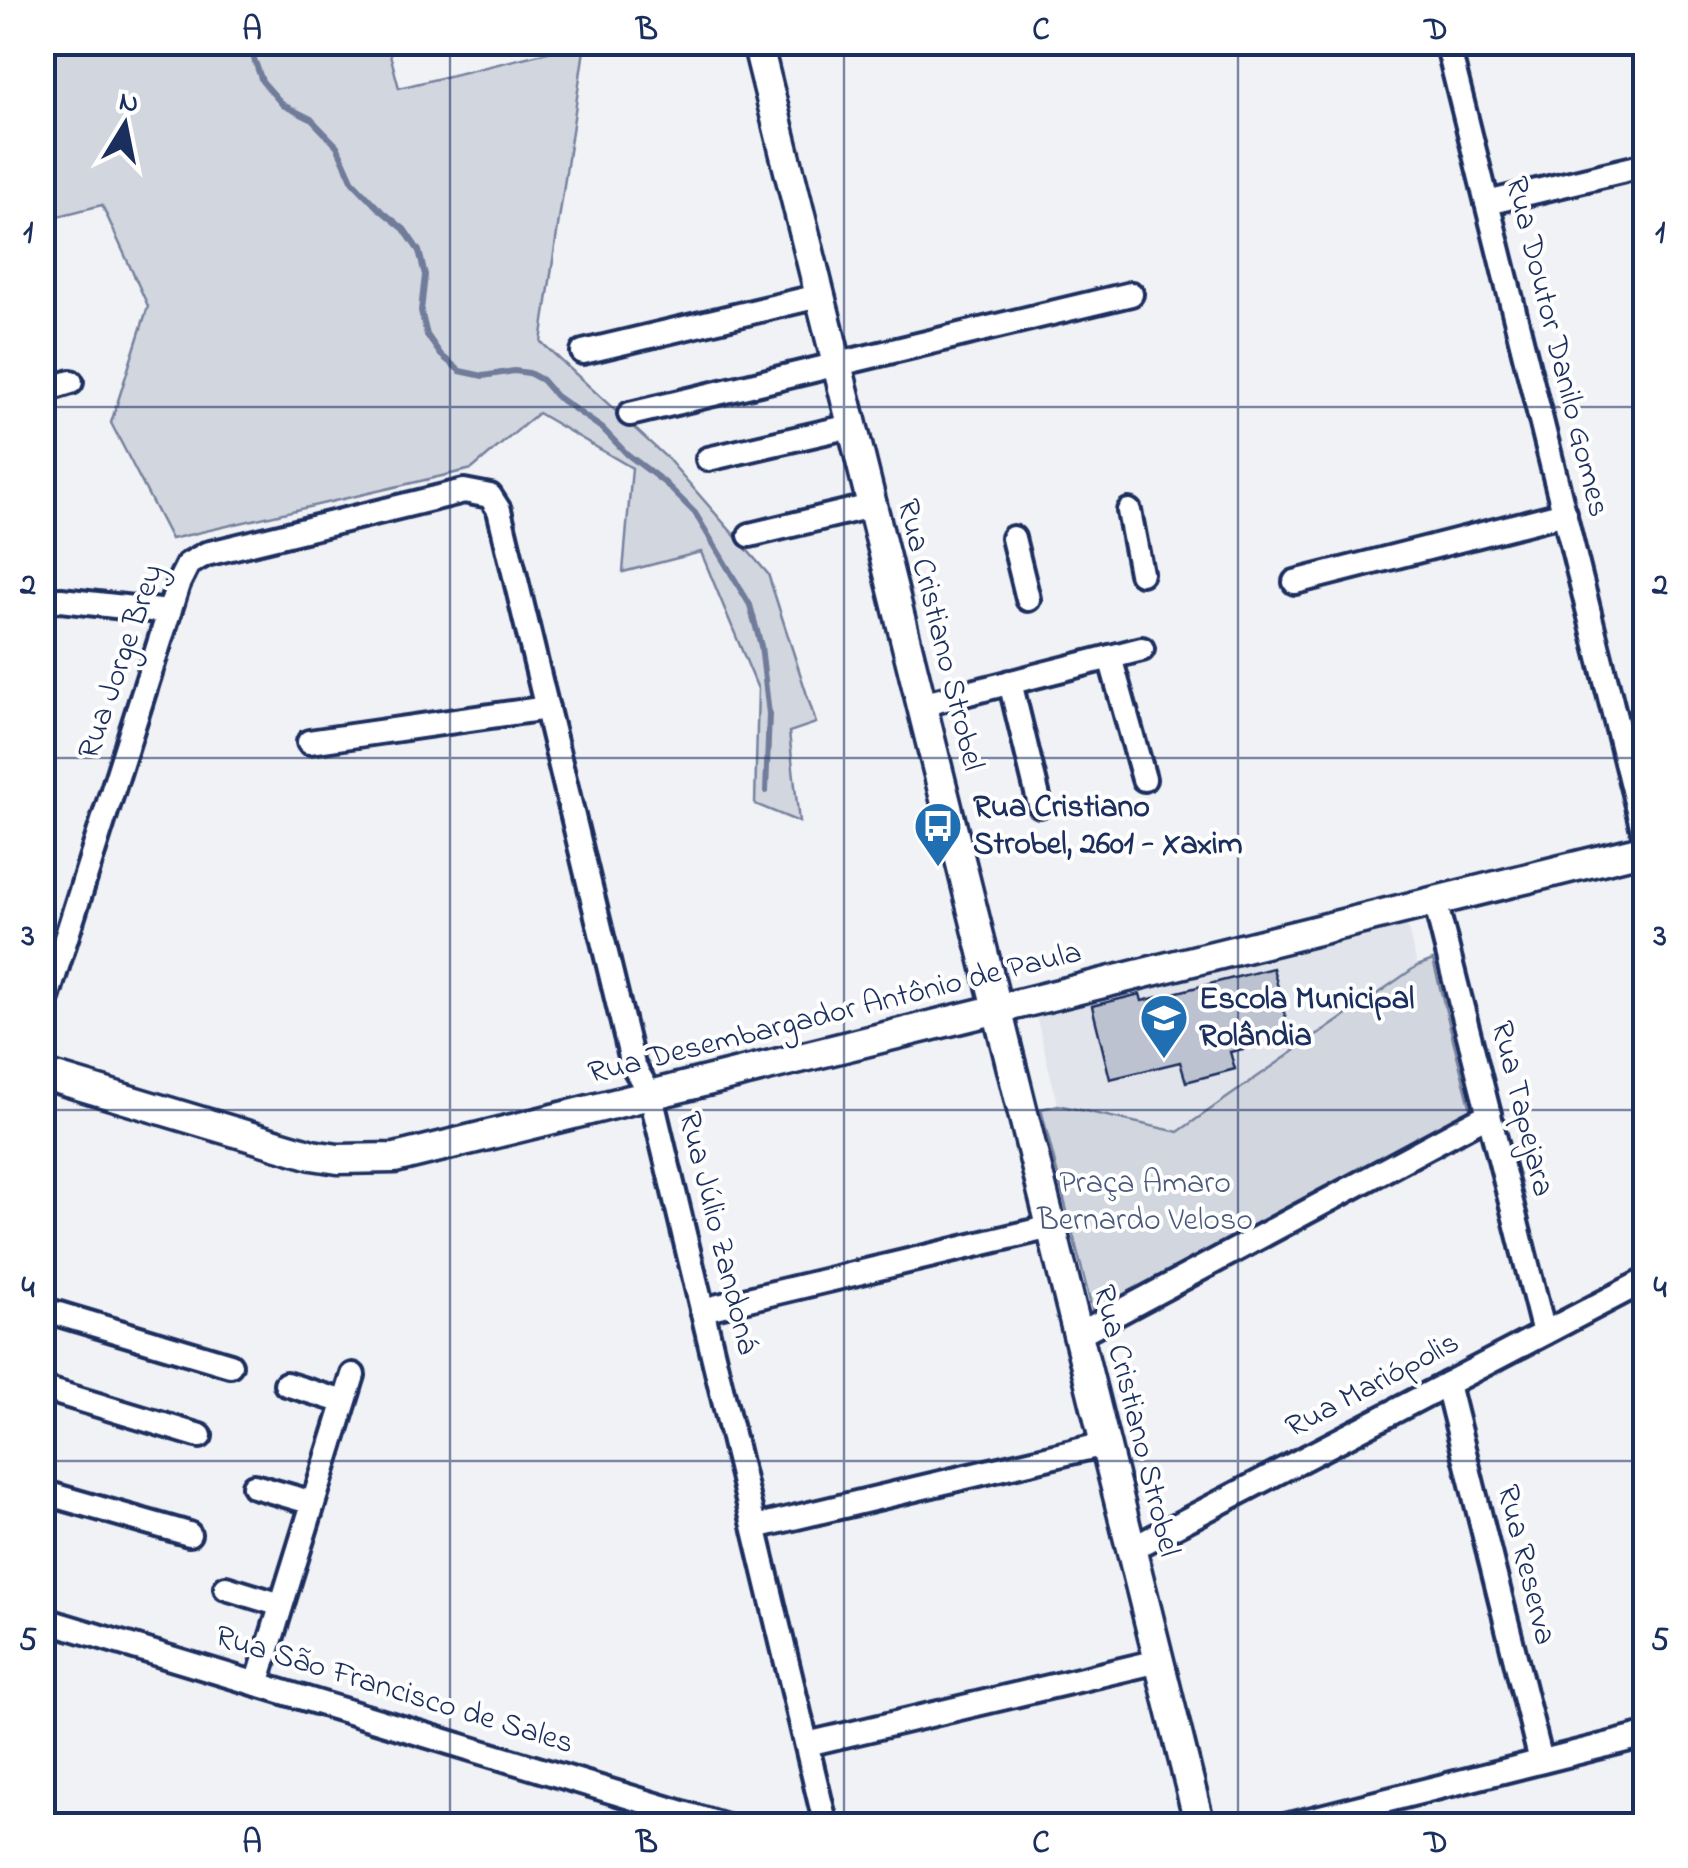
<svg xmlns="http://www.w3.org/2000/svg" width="1688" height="1868" viewBox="0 0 1688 1868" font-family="'Indie Flower',sans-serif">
<rect width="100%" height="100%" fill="#f1f2f5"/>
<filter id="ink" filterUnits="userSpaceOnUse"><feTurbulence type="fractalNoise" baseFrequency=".01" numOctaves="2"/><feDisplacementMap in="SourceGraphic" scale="20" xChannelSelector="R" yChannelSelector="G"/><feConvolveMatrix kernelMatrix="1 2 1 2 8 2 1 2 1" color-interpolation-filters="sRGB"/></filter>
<g filter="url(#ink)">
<!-- built -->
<polygon fill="#e1e4ea" points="1406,921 1417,965 1177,1132 1058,1105 1036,1016"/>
<!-- green -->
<g fill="#d2d6df" stroke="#76829e" stroke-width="2.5">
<polygon points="43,43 387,43 399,88 585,43 541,342 668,459 768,574 816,723 789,732 799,822 755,804 758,689 701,552 623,572 632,468 538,413 472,469 171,539 111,423 148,306 102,205 43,220"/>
<polygon points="1433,960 1471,1110 1094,1317 1041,1109 1058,1105 1178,1132 1417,966"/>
</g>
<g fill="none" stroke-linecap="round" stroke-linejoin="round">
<!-- stream -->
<polyline stroke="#707c9a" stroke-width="6" points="248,42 262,81 283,105 311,119 337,146 353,182 377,207 404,229 419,251 425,275 421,311 427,335 441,355 460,371 483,376 514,371 529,373 542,380 556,396 603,429 627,454 665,483 695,513 750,605 761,646 769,714 766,791"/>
</g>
<!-- building -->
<polygon fill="#bcc2d0" stroke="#1b2f5e" stroke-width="2.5" points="1273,968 1291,1038 1230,1052 1235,1069 1186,1082 1180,1062 1110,1079 1092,1006 1140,994 1142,1001"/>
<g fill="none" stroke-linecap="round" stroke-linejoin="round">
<!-- minor casing -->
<g stroke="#1b2f5e" stroke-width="30">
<g id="minor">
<polyline points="1447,42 1646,842"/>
<polyline points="1487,203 1646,165"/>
<polyline points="583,352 819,296"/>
<polyline points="42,391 71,382"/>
<polyline points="630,414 1131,294"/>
<polyline points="708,459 851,426"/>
<polyline points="1129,511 1141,573"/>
<polyline points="750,535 871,506"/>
<polyline points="1013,538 1028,599"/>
<polyline points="1295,582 1565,513"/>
<polyline points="42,601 61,600 169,612"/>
<polyline points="1110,657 1144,779"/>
<polyline points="1010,682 1040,805"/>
<polyline points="921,705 1142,649"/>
<polyline points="309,742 547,708"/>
<polyline points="1435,901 1544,1333"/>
<polyline points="42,1014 178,584 188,564 206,554 464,491 490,496 499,510 633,1065 651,1096 826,1826"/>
<polyline points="42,1309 230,1365"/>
<polyline points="702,1310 1051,1227"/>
<polyline points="1077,1335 1489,1114"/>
<polyline points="286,1384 344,1402"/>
<polyline points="1447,1384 1541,1761"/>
<polyline points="42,1388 200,1436"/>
<polyline points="254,1486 313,1503"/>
<polyline points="42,1492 189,1534"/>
<polyline points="755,1527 1105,1444"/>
<polyline points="1131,1549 1646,1280"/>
<polyline points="226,1588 281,1605"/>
<polyline points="42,1619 726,1826"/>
<polyline points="257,1684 353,1375"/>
<polyline points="807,1744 1159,1661"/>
<polyline points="1285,1826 1646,1735"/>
</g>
</g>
<!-- major casing -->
<g stroke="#1b2f5e" stroke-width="35">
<g id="major">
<polyline points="757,42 1200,1826"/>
<polyline points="42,1074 312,1155 338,1159 395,1158 1646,849"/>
</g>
</g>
<!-- minor -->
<use href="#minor" stroke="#fff" stroke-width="22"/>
<!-- major -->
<use href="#major" stroke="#fff" stroke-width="28"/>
</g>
</g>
<!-- grid -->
<path fill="none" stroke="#1b2f5e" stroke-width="2.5" stroke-opacity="0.55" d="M450,42V1826M844,42V1826M1238,42V1826M42,407H1646M42,758H1646M42,1110H1646M42,1461H1646"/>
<!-- icons -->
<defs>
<g id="bus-pin" transform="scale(2.5)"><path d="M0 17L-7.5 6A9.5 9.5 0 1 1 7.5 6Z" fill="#1f6fb2" stroke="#fff"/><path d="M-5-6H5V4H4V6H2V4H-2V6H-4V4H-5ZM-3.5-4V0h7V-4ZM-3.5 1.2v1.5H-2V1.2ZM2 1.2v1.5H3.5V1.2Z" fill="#fff"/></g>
<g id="school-pin" transform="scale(2.5)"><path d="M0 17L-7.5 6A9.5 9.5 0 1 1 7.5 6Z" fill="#1f6fb2" stroke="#fff"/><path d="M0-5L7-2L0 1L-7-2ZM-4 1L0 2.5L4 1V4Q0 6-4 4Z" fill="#fff"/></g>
</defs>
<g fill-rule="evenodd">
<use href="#bus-pin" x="938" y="826"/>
<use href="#school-pin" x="1164" y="1018"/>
</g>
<g text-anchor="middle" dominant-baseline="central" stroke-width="8" stroke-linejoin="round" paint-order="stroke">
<!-- street labels -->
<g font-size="32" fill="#1b2f5e" stroke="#fff">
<text transform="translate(1556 347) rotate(76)">Rua Doutor Danilo Gomes</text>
<text transform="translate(939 635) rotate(76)">Rua Cristiano Strobel</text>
<text transform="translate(122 662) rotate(-71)">Rua Jorge Brey</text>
<text transform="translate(835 1014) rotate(-14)">Rua Desembargador Antônio de Paula</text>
<text transform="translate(1521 1109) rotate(76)">Rua Tapejara</text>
<text transform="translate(717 1233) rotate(76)">Rua Júlio Zandoná</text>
<text transform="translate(1373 1386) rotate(-28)">Rua Mariópolis</text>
<text transform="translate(1135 1421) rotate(76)">Rua Cristiano Strobel</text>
<text transform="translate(1525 1565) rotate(76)">Rua Reserva</text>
<text transform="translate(394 1691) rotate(17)">Rua São Francisco de Sales</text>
</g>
<!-- poi labels -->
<g font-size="32" font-weight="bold" fill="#1b2f5e" stroke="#fff" text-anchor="start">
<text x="973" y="808">Rua Cristiano<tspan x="973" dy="37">Strobel, 2601 - Xaxim</tspan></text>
<text x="1199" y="1000">Escola Municipal<tspan x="1199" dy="37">Rolândia</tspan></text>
</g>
<!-- park labels -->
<g font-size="32" fill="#49597e" stroke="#fff">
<text x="1145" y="1184">Praça Amaro<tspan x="1145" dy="37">Bernardo Veloso</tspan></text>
</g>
</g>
<!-- margin -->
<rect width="1688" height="1868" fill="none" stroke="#fff" stroke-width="110"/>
<!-- north arrow -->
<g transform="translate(125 125) rotate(10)" stroke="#ffffff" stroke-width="8" paint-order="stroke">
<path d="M0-8L18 38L0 25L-18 38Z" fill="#1b2f5e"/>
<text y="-15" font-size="28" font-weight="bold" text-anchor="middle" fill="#1b2f5e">N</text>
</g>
<rect x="55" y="55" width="1578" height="1758" fill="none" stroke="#1b2f5e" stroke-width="4"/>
<g font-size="32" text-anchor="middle" font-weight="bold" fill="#1b2f5e">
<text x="252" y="39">A</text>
<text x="647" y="39">B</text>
<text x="1041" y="39">C</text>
<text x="1436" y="39">D</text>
<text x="28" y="242">1</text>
<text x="1660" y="242">1</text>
<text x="28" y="594">2</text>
<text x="1660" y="594">2</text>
<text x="28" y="945">3</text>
<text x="1660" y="945">3</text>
<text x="28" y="1297">4</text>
<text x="1660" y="1297">4</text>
<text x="28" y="1649">5</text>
<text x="1660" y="1649">5</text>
<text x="252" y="1852">A</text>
<text x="647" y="1852">B</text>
<text x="1041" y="1852">C</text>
<text x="1436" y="1852">D</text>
</g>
</svg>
